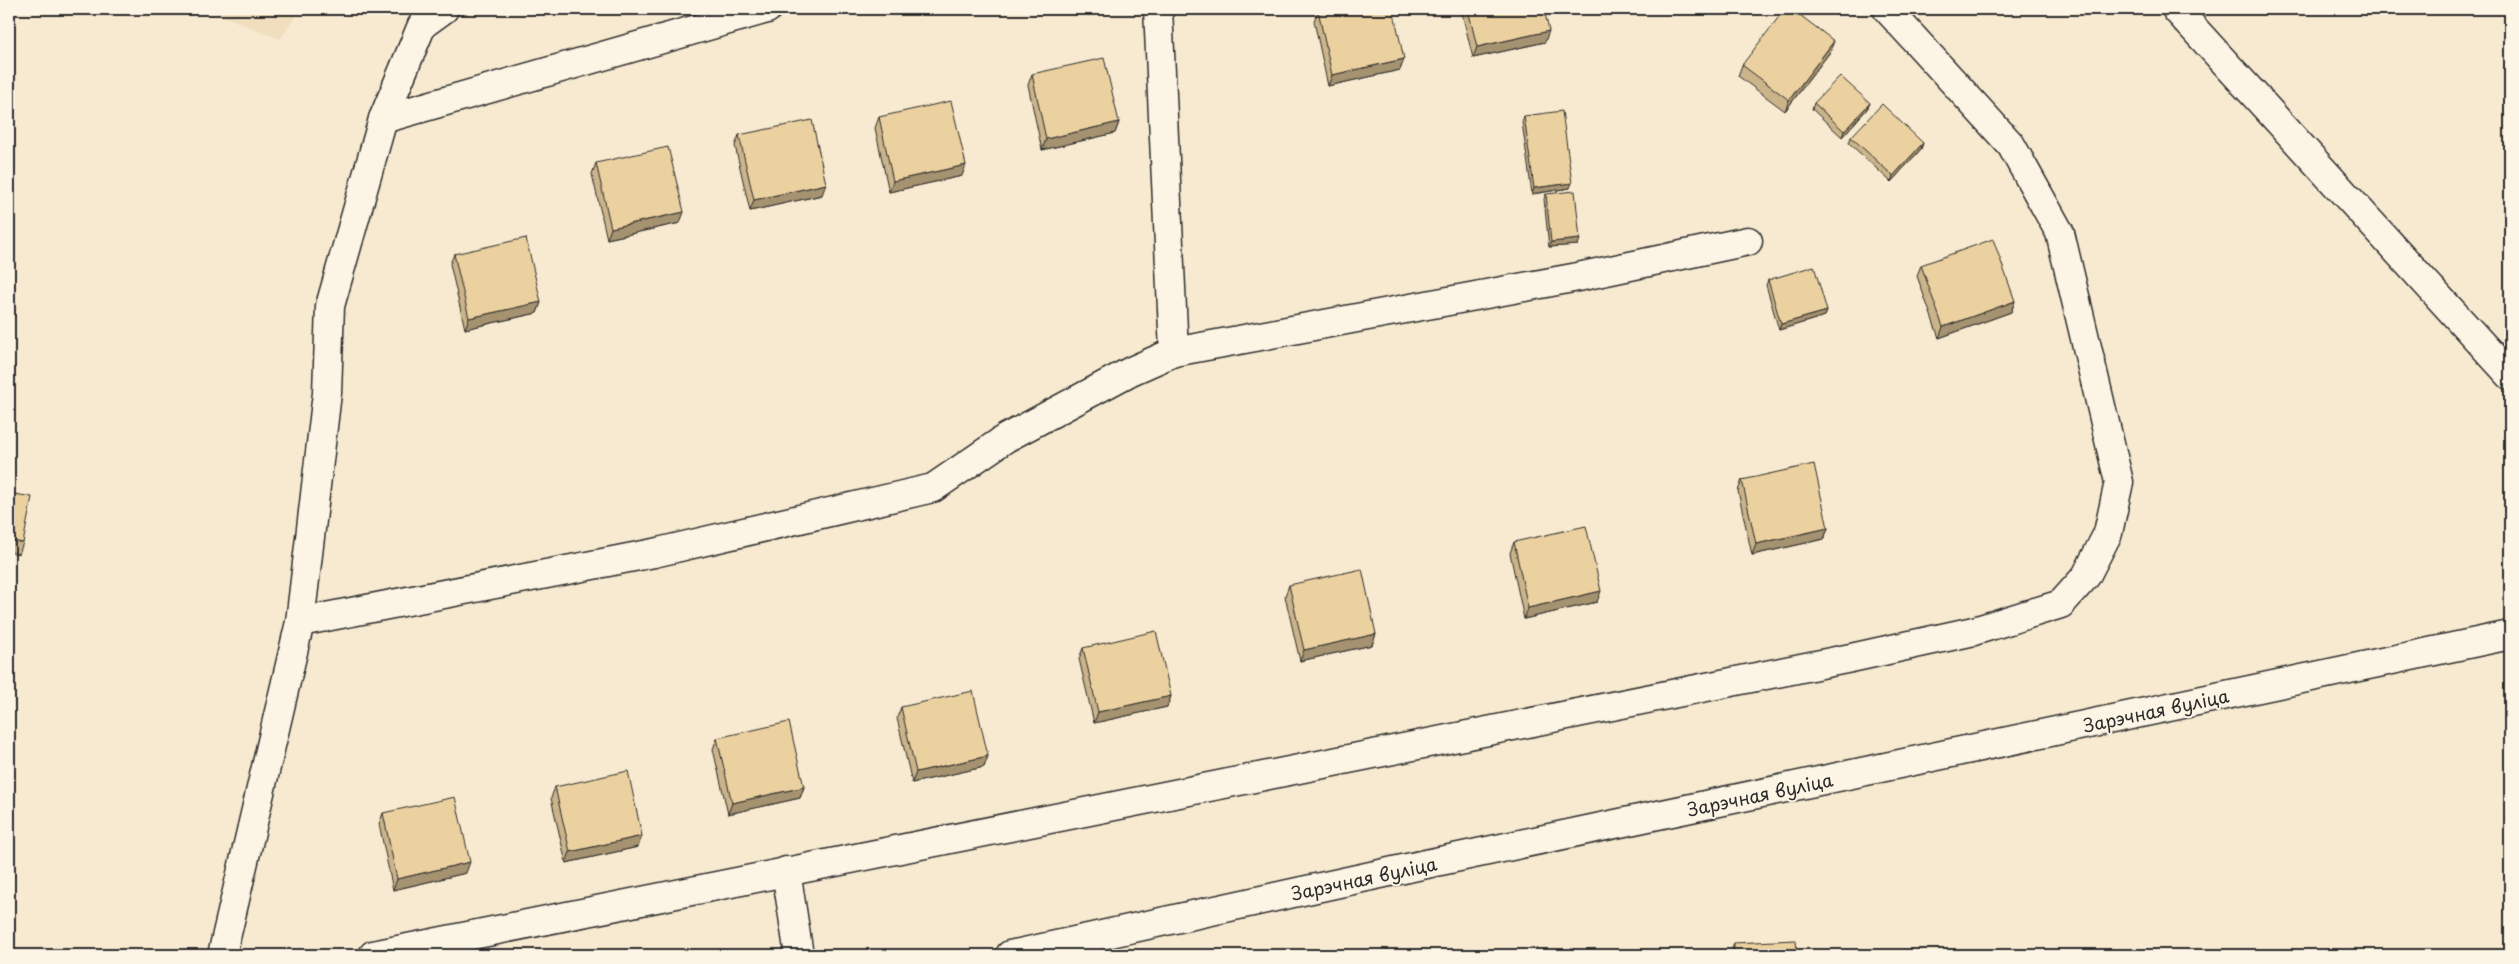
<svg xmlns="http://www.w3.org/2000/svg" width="2519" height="964" viewBox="0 0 2519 964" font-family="'Playpen Sans',sans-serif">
<rect width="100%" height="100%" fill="#f7ead0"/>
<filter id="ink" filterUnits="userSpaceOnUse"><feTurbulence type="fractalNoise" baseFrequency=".02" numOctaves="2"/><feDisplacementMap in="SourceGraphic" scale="10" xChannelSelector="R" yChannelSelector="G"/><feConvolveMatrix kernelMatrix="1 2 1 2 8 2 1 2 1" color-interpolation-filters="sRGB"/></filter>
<g filter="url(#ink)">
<!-- built -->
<polygon fill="#f0debf" points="206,9 301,9 280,39"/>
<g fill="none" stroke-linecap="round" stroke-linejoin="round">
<!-- street casing -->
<g stroke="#2b2b2b" stroke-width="31">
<g id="street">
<polyline points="1158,9 1174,352"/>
<polyline points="383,119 767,9"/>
<polyline points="300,622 654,553 933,488 1006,438 1131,371 1174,352 1578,277 1748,241"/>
<polyline points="786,871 799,955"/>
<polyline points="222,955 300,622 327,393 330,306 383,119 422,25 444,9"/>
<polyline points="373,955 1851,658 1974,631 2061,604 2086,576 2108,533 2119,482 2060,233 2011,145 1887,9"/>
</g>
</g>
<!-- secondary casing -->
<g stroke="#2b2b2b" stroke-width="31">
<g id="secondary">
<polyline points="2176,9 2510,375"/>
<polyline points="1010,955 1426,864 2510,635"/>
</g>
</g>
<!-- street -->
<use href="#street" stroke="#fcf5e5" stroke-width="28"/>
<!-- secondary -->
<use href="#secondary" stroke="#fcf5e5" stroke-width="28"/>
</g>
<!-- wall -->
<g fill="#cbb48a" stroke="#2b2b2b">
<polygon points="1461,9 1544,9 1545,42 1473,58"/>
<polygon points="1318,10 1404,59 1400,70 1328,86 1314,21"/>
<polygon points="1830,52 1785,111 1738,76 1742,65"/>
<polygon points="1032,74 1119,122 1115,133 1042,150 1028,85"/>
<polygon points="1814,103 1870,103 1867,109 1842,137 1812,109"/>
<polygon points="1524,116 1570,188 1532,194 1522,122"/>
<polygon points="879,117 962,176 889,192 875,128"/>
<polygon points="739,135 822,195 750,211 735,146"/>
<polygon points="1851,137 1923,143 1921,149 1891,182 1849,143"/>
<polygon points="596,163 680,223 607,239 592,174"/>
<polygon points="1546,194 1578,245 1549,247 1544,199"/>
<polygon points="454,254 541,302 537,313 465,329 450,264"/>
<polygon points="1921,265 2015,301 2011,312 1939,338 1917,276"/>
<polygon points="1768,280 1827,311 1825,316 1779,330 1766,285"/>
<polygon points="1742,480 1828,528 1824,539 1752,555 1738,491"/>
<polygon points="9,493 23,543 19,554 9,552"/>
<polygon points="1514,542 1597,602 1524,619 1510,553"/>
<polygon points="1289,585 1376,634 1372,645 1300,661 1285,596"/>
<polygon points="1083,648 1171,696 1167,707 1094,723 1079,659"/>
<polygon points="901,707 988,756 984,767 912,783 897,718"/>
<polygon points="717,738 804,787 800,798 728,814 713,749"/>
<polygon points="555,787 638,847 566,863 551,798"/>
<polygon points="383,813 466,873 393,890 379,824"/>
<polygon points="1734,943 1797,955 1730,955"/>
</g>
<!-- shaded-wall -->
<g fill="#a59270" stroke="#2b2b2b">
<polygon points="1549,31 1545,42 1473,58 1477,47"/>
<polygon points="1834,41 1830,52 1785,111 1789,100"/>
<polygon points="1404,59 1400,70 1328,86 1332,75"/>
<polygon points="1870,103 1867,109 1842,137 1844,131"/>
<polygon points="1119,122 1115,133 1042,150 1046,139"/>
<polygon points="1923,143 1921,149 1891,182 1893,176"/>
<polygon points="966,165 962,176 889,192 893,181"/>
<polygon points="1572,183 1570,188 1532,194 1534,188"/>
<polygon points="826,184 822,195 750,211 754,200"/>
<polygon points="684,212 680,223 607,239 611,228"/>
<polygon points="1580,239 1578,245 1549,247 1551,242"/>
<polygon points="2015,301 2011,312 1939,338 1943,327"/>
<polygon points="541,302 537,313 465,329 469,318"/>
<polygon points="1827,311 1825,316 1779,330 1781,324"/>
<polygon points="1828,528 1824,539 1752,555 1756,544"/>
<polygon points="1601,591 1597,602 1524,619 1528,608"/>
<polygon points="1376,634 1372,645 1300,661 1304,650"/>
<polygon points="1171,696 1167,707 1094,723 1098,712"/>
<polygon points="988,756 984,767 912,783 916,772"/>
<polygon points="804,787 800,798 728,814 732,803"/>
<polygon points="642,836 638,847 566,863 570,852"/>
<polygon points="470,862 466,873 393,890 397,879"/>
</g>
<!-- building -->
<g fill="#ecd1a0" stroke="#2b2b2b">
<polygon points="1324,9 1393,9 1404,59 1332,75 1318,10"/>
<polygon points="1468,9 1544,9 1549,31 1477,47"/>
<polygon points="1785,9 1792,9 1834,41 1789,100 1742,65"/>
<polygon points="1104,58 1119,122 1046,139 1032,74"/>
<polygon points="1840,76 1870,103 1844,131 1814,103"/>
<polygon points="951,101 966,165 893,181 879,117"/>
<polygon points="1882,104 1923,143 1893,176 1851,137"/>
<polygon points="1562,111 1572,183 1534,188 1524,116"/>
<polygon points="812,120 826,184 754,200 739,135"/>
<polygon points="668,147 684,212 611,228 596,163"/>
<polygon points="1575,191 1580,239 1551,242 1546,194"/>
<polygon points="526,238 541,302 469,318 454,254"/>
<polygon points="1993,239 2015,301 1943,327 1921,265"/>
<polygon points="1814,266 1827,311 1781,324 1768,280"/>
<polygon points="1814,464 1828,528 1756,544 1742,480"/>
<polygon points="9,493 32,497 23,543 9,540"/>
<polygon points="1586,526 1601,591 1528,608 1514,542"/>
<polygon points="1362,569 1376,634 1304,650 1289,585"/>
<polygon points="1156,631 1171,696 1098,712 1083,648"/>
<polygon points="973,691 988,756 916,772 901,707"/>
<polygon points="789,722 804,787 732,803 717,738"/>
<polygon points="628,771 642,836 570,852 555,787"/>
<polygon points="455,797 470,862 397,879 383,813"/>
<polygon points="1796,940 1797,955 1734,955 1734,943"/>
</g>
</g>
<g text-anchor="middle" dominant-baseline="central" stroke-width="4" stroke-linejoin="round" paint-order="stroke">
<!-- street labels -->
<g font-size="18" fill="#2b2b2b" stroke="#fcf5e5">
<text transform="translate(2156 710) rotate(-12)">Зарэчная вуліца</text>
<text transform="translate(1760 794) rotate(-12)">Зарэчная вуліца</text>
<text transform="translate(1364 878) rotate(-12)">Зарэчная вуліца</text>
</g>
</g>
<!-- margin -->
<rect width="2519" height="964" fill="none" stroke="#fcf5e5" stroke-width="30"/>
<rect x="15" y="15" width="2489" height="934" fill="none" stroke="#2b2b2b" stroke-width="2" filter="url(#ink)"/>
</svg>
